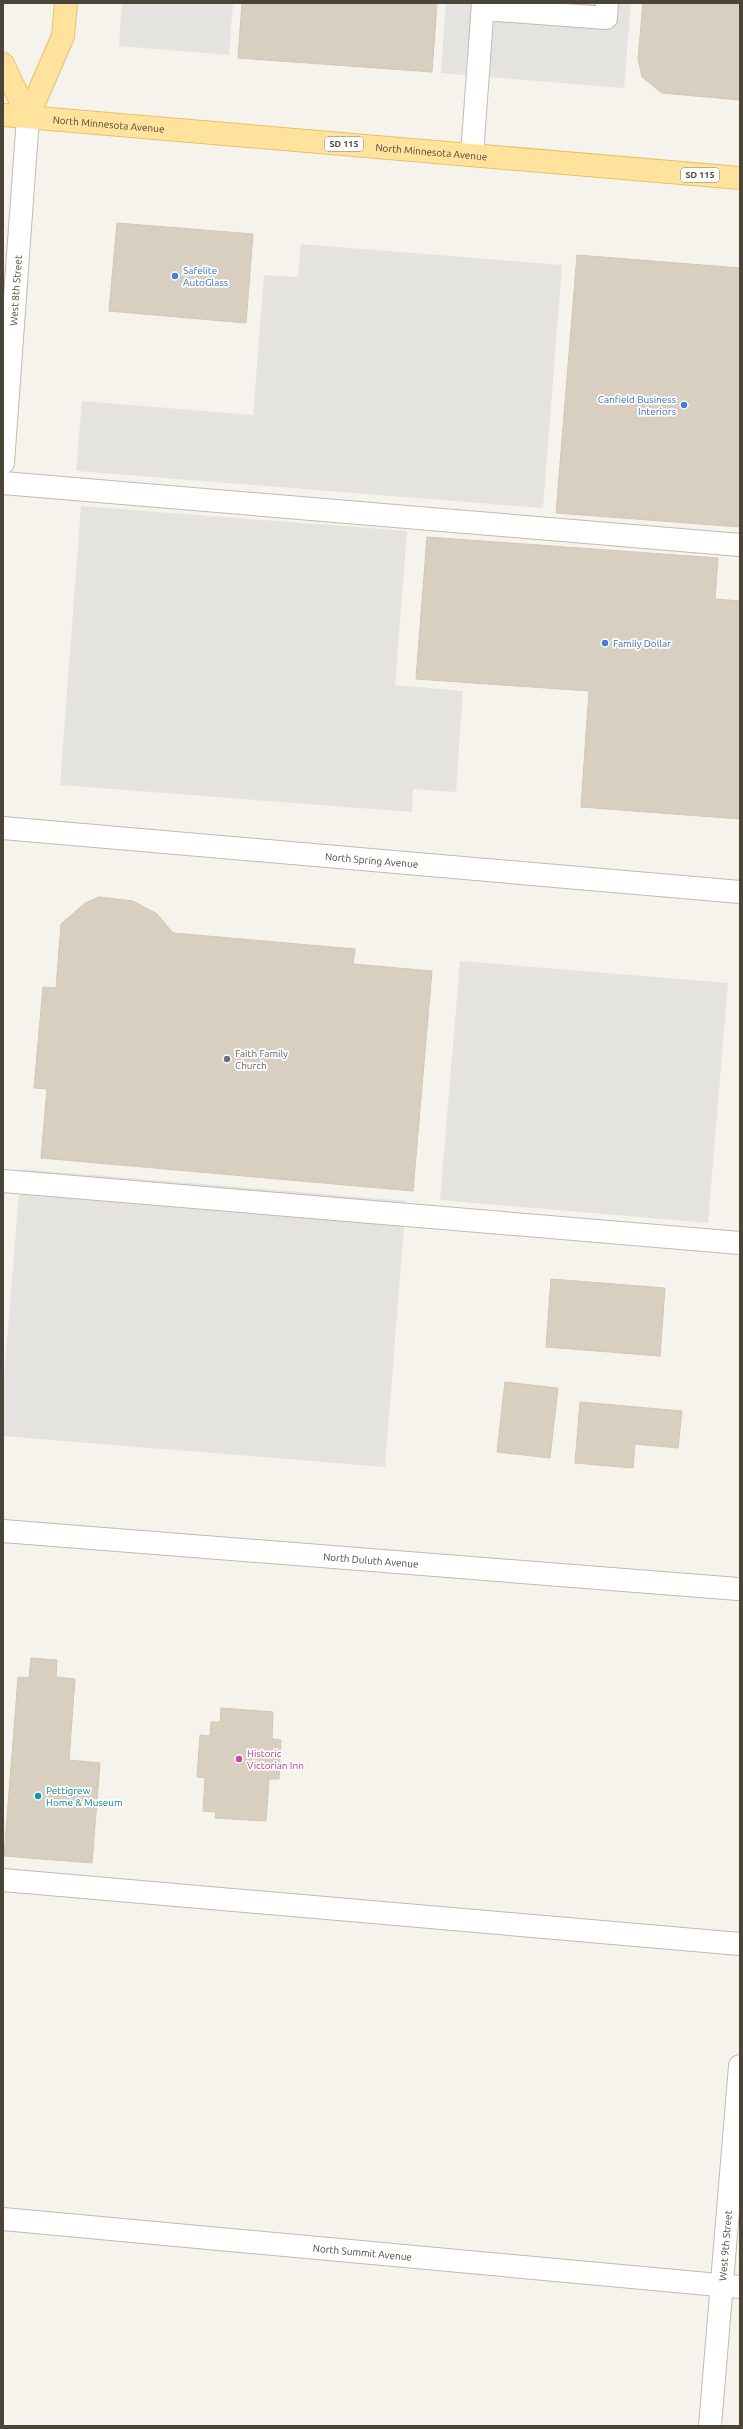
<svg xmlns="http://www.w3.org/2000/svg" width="743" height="2429" viewBox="0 0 743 2429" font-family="Ubuntu,sans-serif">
<rect width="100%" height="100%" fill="#f6f3ec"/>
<!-- parking -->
<g fill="#e5e3e0">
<polygon points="122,3 233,3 229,55 119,46"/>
<polygon points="446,3 631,3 624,88 441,73"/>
<polygon points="301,244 562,265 543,508 76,471 82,401 253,415 264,275 298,277"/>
<polygon points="81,506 407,531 395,685 463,691 456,792 413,789 412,812 60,785"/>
<polygon points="460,961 728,983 708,1223 440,1200"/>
<polygon points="21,1169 406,1201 385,1467 3,1436 3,1390"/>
</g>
<!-- building -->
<g fill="#d8cfc1" stroke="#d3c7b4">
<polygon points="242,3 437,3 432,72 238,58"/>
<polygon points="643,3 740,3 740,100 662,93 642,77 638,59"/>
<polygon points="117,223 253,234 246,323 109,311"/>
<polygon points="577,255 740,268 740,527 556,513"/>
<polygon points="427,537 718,558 715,599 740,601 740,819 581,807 589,691 416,679"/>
<polygon points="99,897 133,901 157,914 173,933 355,949 353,964 432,971 413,1191 41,1158 47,1089 34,1088 43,987 56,988 61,924 85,903"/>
<polygon points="551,1279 665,1288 660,1356 546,1347"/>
<polygon points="505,1382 558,1388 550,1458 497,1452"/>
<polygon points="580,1402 682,1411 678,1448 635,1444 633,1468 575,1463"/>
<polygon points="31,1658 57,1660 56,1677 75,1679 69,1760 100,1763 92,1863 4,1856 18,1677 29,1678"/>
<polygon points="221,1708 273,1712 272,1739 281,1740 279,1779 269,1779 266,1821 215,1818 216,1812 203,1811 205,1778 197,1777 200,1735 210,1736 211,1722 220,1722"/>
</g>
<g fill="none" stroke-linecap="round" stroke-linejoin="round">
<!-- minor casing -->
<g stroke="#c2bbae" stroke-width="24">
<g id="minor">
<polyline points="483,9 606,18 607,3"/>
<polyline points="472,155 483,3"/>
<path id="s1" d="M3,463L28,117"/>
<polyline points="3,483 740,545"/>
<path id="s2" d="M3,828L740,892"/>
<polyline points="3,1181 740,1243"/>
<path id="s3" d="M3,1531L738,1589"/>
<polyline points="3,1880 740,1944"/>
<path id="s4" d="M3,2219L740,2287"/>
<path id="s5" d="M710,2426L740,2066"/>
</g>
</g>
<!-- major casing -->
<g stroke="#e6c16a" stroke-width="24">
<g id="major">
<polyline points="3,64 28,117"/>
<path id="s6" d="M3,115L740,178"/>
<polyline points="28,117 63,36 66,3"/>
</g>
</g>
<!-- minor -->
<use href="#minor" stroke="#fff" stroke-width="22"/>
<!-- major -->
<use href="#major" stroke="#ffe39c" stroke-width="22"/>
</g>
<!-- markers -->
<g fill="#3f7fe0" stroke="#fff" stroke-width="1.5">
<circle cx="175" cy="276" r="4"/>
<circle cx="684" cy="405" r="4"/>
<circle cx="605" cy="643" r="4"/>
</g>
<circle fill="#6b7280" stroke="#fff" stroke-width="1.5" cx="227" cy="1059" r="4"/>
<circle fill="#d1479c" stroke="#fff" stroke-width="1.5" cx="239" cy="1759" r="4"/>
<circle fill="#0f9aa8" stroke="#fff" stroke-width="1.5" cx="38" cy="1796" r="4"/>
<g text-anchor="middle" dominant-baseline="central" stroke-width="3.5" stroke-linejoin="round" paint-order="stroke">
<!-- shield labels -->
<g fill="#fff" stroke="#817c74" stroke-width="1">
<rect x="325" y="137" width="38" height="14" rx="3"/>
<rect x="681" y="168" width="38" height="14" rx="3"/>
</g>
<g font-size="9" font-weight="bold" fill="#4b4439">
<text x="344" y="144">SD 115</text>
<text x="700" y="175">SD 115</text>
</g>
<!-- street labels -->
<g font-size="10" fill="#4b4439" stroke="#fff">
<text stroke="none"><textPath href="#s6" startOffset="106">North Minnesota Avenue</textPath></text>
<text stroke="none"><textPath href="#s6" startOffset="430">North Minnesota Avenue</textPath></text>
<text stroke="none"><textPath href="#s1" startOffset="173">West 8th Street</textPath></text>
<text stroke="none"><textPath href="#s2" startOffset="370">North Spring Avenue</textPath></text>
<text stroke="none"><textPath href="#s3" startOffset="369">North Duluth Avenue</textPath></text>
<text stroke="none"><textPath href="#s5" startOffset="181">West 9th Street</textPath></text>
<text stroke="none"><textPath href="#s4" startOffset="361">North Summit Avenue</textPath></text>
</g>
<!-- shop labels -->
<g font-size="10" fill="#366cbe" stroke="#fff" text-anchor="start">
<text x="183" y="270">Safelite<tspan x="183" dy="12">AutoGlass</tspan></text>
<text x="676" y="399" text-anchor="end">Canfield Business<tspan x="676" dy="12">Interiors</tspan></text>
<text x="613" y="643">Family Dollar</text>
</g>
<!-- worship labels -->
<g font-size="10" fill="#5b616d" stroke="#fff" text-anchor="start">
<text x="235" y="1053">Faith Family<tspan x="235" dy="12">Church</tspan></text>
</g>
<!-- hotel labels -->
<g font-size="10" fill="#b23c85" stroke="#fff" text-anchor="start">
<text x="247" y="1753">Historic<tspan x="247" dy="12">Victorian Inn</tspan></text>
</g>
<!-- culture labels -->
<g font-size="10" fill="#0d838f" stroke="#fff" text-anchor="start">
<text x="46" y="1790">Pettigrew<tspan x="46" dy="12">Home &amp; Museum</tspan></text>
</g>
</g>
<!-- border -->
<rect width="743" height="2429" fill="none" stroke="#4b4439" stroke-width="8"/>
</svg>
